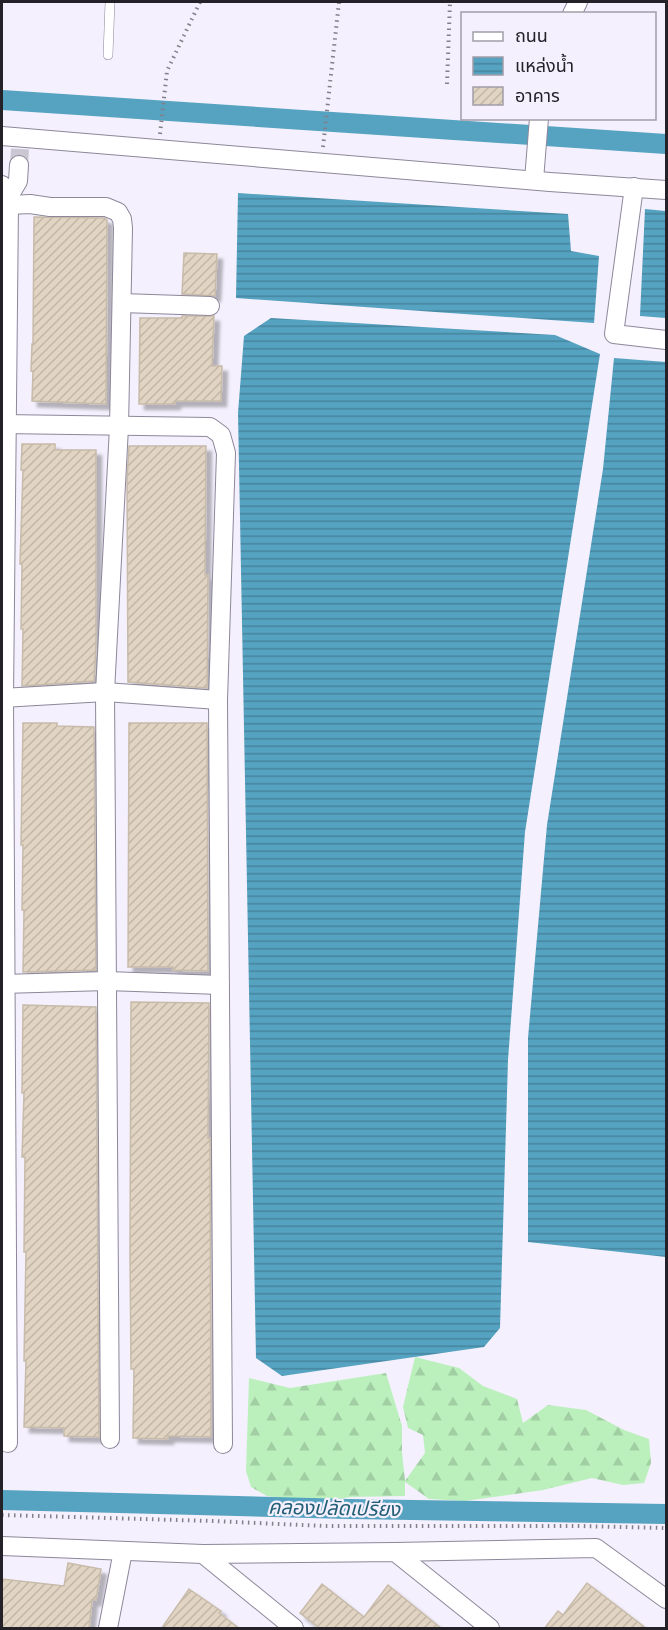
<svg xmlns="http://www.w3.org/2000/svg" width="668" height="1630" viewBox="0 0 668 1630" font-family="'Golos Text','Noto Sans Thai',sans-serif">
<defs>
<pattern id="forest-firs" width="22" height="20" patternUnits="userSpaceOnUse" patternTransform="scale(1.5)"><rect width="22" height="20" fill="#bbf0bd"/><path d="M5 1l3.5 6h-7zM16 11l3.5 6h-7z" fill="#a1cea2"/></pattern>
<pattern id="water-rules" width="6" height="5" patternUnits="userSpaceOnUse" patternTransform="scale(1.5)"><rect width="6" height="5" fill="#55a2c1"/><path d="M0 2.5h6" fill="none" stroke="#46849d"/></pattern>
<pattern id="building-hatch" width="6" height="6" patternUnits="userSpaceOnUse" patternTransform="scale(1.5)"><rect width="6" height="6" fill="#e1d4c2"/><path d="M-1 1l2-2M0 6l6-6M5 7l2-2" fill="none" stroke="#c1b6a7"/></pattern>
<filter id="shadow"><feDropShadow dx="5.5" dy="5.5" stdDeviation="1.5" flood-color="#0004"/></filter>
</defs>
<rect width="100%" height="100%" fill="#f4f0fd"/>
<!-- forest -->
<polygon fill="url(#forest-firs)" points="415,1357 459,1368 483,1386 517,1399 523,1423 548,1405 586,1410 624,1430 649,1439 651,1463 644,1483 623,1485 592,1478 543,1490 465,1501 429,1499 405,1482 405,1496 351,1497 314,1503 267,1496 251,1487 246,1471 249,1378 290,1388 386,1373 402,1426 402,1452 405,1481 425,1453 423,1435 408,1428 403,1407"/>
<!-- water -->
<g fill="url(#water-rules)">
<polygon points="238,193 568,214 571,251 599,256 594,323 236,298"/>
<polygon points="645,209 666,211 666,318 640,316"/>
<polygon points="271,318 555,335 600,354 525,832 508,1060 500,1328 484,1347 282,1376 256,1358 238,413 244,336"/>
<polygon points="614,358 666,362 666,1257 528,1242 528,1038 547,825 603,469"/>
</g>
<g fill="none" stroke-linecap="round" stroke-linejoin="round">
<!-- canal -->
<g stroke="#55a2c1" stroke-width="20">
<polyline points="2,100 666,144"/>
<polyline points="2,1500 348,1509 666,1514"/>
</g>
</g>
<!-- building -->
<g fill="url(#building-hatch)" stroke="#c8bba9" stroke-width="1.5" filter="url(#shadow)">
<polygon points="34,217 104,218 107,220 106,404 32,401 33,371 31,371 32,344 33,344"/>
<polygon points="184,253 217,254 215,296 182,294"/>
<polygon points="182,316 214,316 212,366 222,366 221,401 175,401 175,404 139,404 140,318 182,318"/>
<polygon points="22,444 55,444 55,450 96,450 96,644 94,681 22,686 23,629 21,629 22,564 20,564 23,470 21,470"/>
<polygon points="129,446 206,446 205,575 208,575 207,688 128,682 127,480"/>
<polygon points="23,723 57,723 57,726 94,727 96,970 23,972 24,910 22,910 23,845 21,845"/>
<polygon points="129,723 207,723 208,971 173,970 173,967 128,967"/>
<polygon points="131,1002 209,1003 208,1138 210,1138 211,1437 168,1436 168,1439 133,1438 134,1369 131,1369 130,1252"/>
<polygon points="23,1005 96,1007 99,1437 64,1436 64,1428 24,1427 26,1361 24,1361 26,1252 24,1252 25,1157 22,1157 24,1093 22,1093"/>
<polygon points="68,1563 101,1569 96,1600 92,1600 89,1629 2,1629 2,1579 64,1586"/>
<polygon points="587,1583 621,1609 647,1629 544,1629 558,1611 563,1615"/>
<polygon points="322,1584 364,1617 388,1585 442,1629 321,1629 300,1613"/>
<polygon points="189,1589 221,1611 219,1613 240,1629 161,1629"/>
</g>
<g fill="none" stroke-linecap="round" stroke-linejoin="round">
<!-- minor-tunnel -->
<polyline stroke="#cac7d3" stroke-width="18" stroke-dasharray="18 9" stroke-linecap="butt" points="19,165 20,149"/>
<!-- service casing -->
<g stroke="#8d879a" stroke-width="10">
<polyline id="service" points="108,55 110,2"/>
</g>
<!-- minor casing -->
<g stroke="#8d879a" stroke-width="20">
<g id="minor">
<polyline points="572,14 578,2"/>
<polyline points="2,136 550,182 666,190"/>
<polyline points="534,180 539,118"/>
<polyline points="2,185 9,196 9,205 4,698 8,1443"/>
<polyline points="634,187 614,334 666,340"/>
<polyline points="9,196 18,181 19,165"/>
<polyline points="9,205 30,204 50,207 106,207 118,212 122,219 123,228 119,427 105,692 110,1439"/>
<polyline points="122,303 210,306"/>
<polyline points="2,424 210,427 221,435 226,453 218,700 223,1444"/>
<polyline points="2,698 105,692 218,700"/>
<polyline points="2,984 107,981 220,985"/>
<polyline points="2,1546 203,1554 294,1628"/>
<polyline points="395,1552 596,1548 666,1599"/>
<polyline points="203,1554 395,1552 490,1628"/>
<polyline points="108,1628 123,1551"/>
</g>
</g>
<!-- path -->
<g stroke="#83808a" stroke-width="4" stroke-dasharray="1.5 4.5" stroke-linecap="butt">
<polyline points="447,84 450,2"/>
<polyline points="160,134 167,71 200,2"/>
<polyline points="323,147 339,2"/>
<polyline points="2,1515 212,1521 325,1526 579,1526 666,1528"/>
</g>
<!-- service -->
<use href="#service" stroke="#fff" stroke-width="9"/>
<!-- minor -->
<use href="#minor" stroke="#fff" stroke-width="18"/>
</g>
<g text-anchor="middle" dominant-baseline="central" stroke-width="4.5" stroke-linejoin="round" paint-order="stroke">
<!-- water labels -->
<g font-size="20" font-style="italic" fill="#235f76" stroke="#f4f0fd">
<text transform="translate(334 1507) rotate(1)">คลองปลัดเปรียง</text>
</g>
</g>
<!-- border -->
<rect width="668" height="1630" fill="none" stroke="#242129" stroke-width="6"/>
<!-- legend -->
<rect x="461" y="12" width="195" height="108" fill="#f4f0fd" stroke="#a19da8" stroke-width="1.5"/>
<rect x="473" y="32" width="30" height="9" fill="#ffffff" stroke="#a19da8" stroke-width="1.5"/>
<text x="515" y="42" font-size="18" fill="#242129">ถนน</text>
<rect x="473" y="57" width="30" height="18" fill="url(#water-rules)" stroke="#a19da8" stroke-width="1.5"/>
<text x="515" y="72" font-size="18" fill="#242129">แหล่งน้ำ</text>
<rect x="473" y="87" width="30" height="18" fill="url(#building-hatch)" stroke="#a19da8" stroke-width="1.5"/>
<text x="515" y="102" font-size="18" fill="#242129">อาคาร</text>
</svg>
